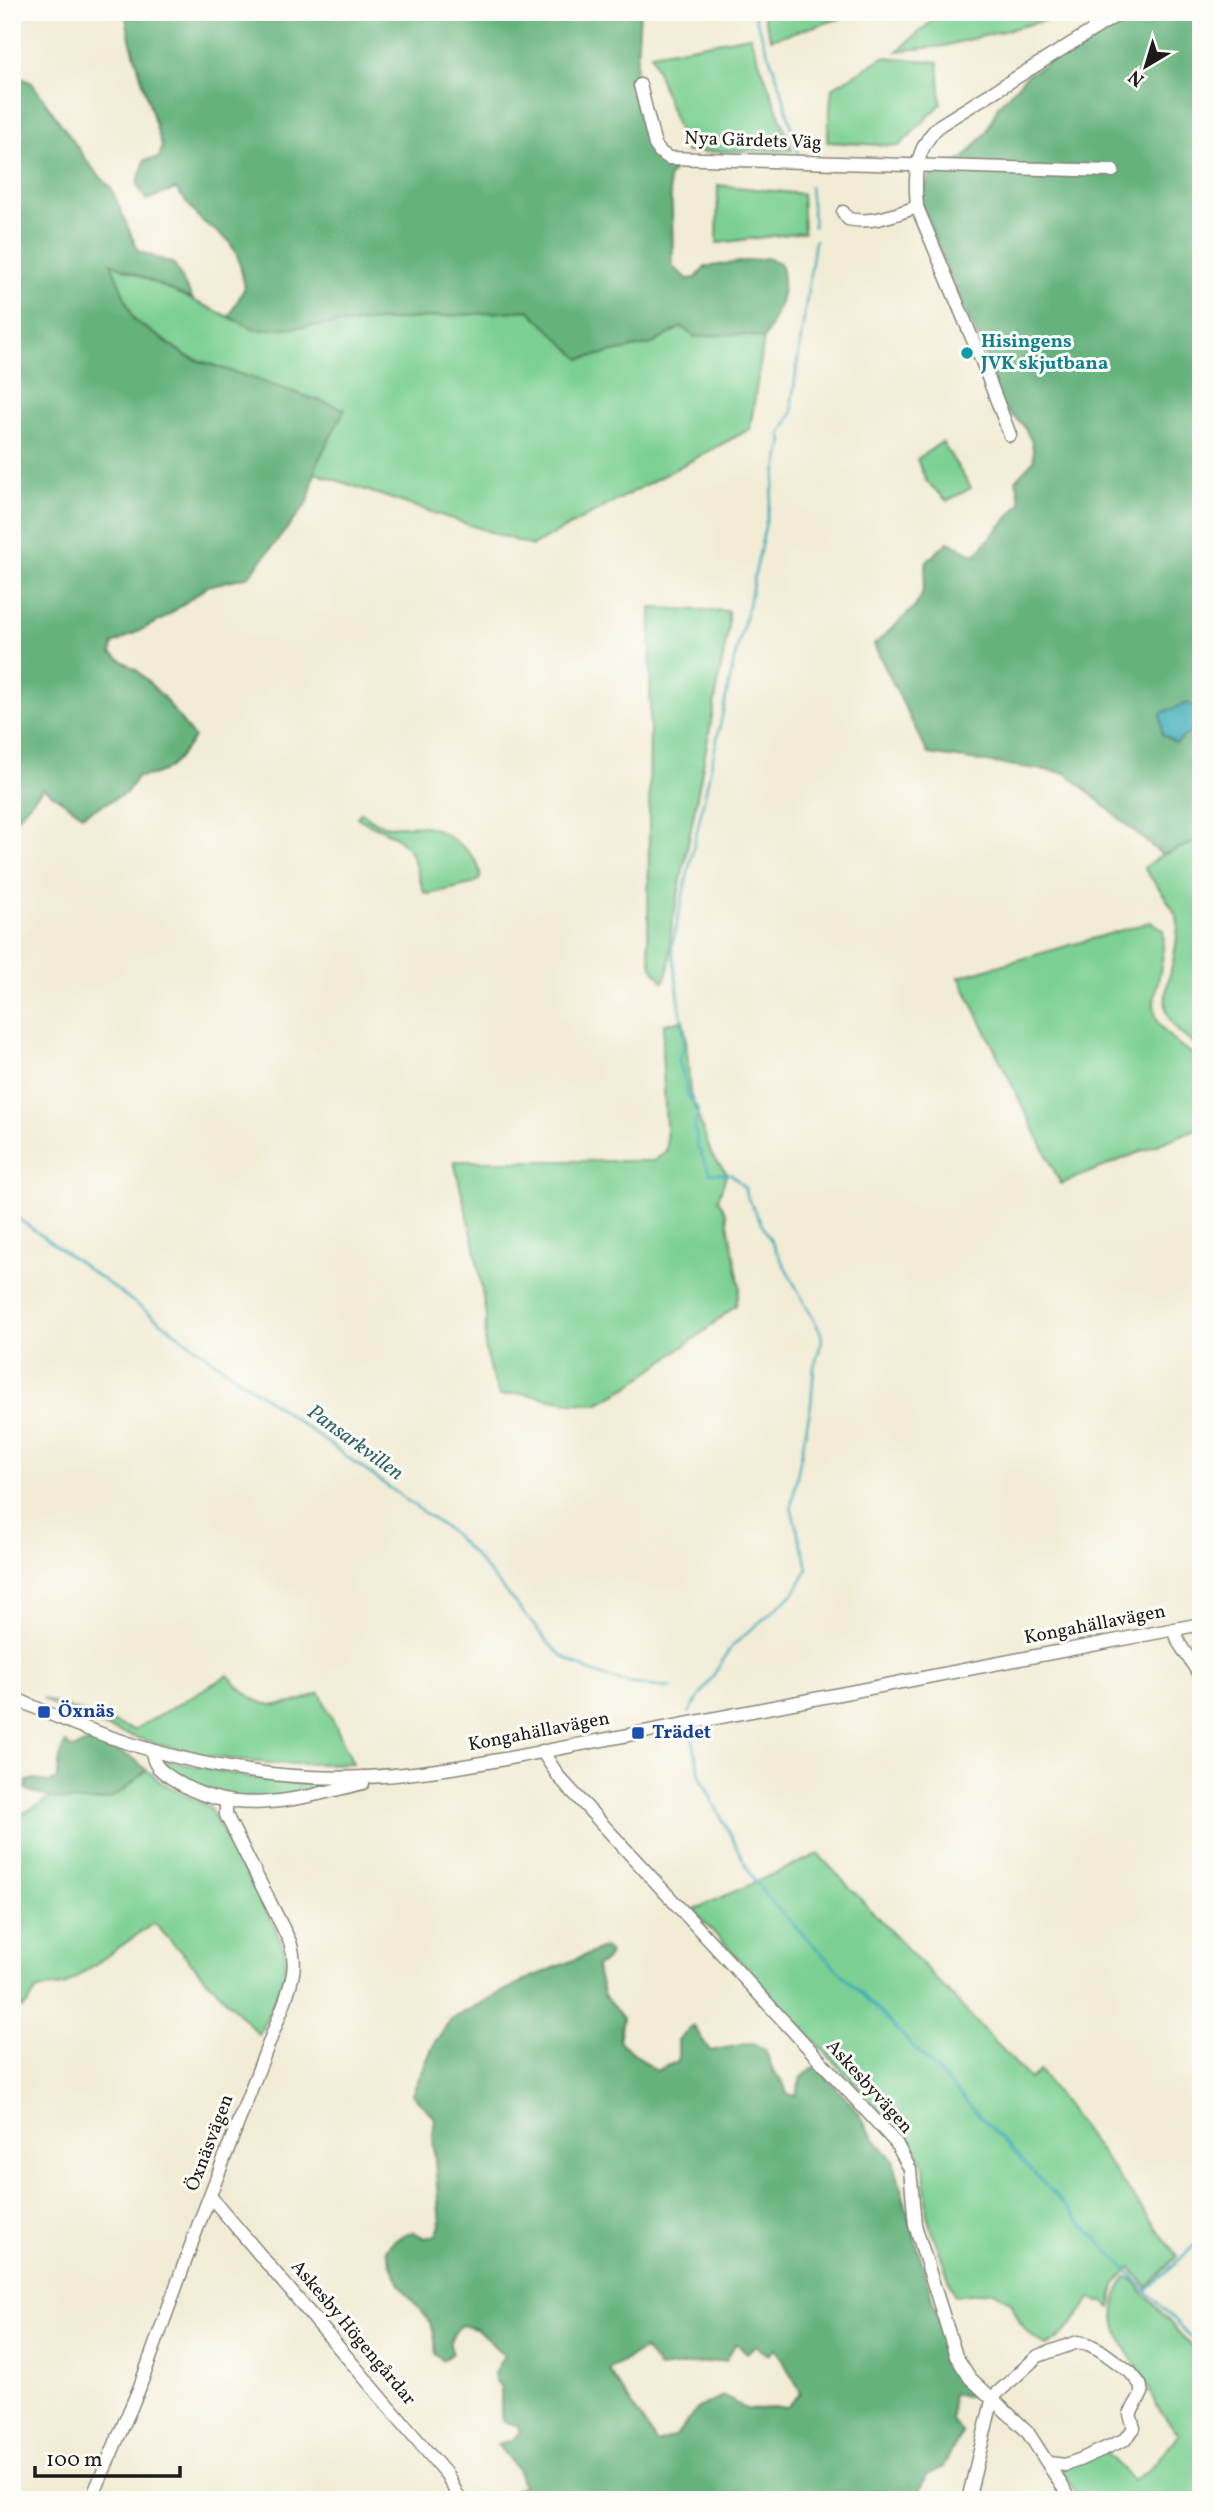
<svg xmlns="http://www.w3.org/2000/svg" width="1213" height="2512" viewBox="0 0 1213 2512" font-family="Vollkorn,serif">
<rect width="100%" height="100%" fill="#fdfcf7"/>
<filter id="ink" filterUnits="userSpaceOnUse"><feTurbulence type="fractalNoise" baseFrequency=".0143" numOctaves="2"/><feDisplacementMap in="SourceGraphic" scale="14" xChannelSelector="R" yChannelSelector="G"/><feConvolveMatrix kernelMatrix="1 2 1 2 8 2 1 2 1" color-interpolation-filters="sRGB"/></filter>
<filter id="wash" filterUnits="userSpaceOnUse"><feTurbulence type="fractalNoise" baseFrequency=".00686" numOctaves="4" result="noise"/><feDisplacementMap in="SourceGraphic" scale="28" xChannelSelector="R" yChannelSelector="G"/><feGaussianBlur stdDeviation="1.57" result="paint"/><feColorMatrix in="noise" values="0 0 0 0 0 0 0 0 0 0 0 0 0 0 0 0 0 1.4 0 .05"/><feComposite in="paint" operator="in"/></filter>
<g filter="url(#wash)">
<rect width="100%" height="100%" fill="#f2ecd5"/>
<!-- green -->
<g fill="#7cd093" stroke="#4c7658" stroke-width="2">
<polygon points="762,12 863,12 771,39"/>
<polygon points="942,12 1078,12 944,46 898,51"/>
<polygon points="750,36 792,150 686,152 651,54"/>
<polygon points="884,57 938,62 941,104 899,146 827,142 832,88"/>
<polygon points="718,185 802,194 804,232 717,243"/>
<polygon points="110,262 257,330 529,310 581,359 652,344 681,327 764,338 750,429 532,546 315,473 317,463 344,409 189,357 134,320"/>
<polygon points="942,442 971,488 947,501 926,481 917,459"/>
<path d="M651,608L728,611V630C710,728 692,827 672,925C668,945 674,965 663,982L652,967L648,945Z"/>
<path d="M361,812C367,816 373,822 380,824C393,829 410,824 424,826C443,829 484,856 480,879L472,884L429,894L424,892C414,866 416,846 387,832C377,827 366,824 357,817Z"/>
<path d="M1201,840V1048C1141,1014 1175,984 1177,934C1178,929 1179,922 1177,918C1170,900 1154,883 1144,868L1162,855Z"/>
<path d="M1150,922L1163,929C1169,995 1121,1013 1201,1059V1127L1061,1184L959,977Z"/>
<polygon points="683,1020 686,1036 690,1093 712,1156 727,1173 718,1199 726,1213 740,1287 736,1305 702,1333 628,1387 597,1404 572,1403 520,1393 500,1396 490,1371 485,1346 486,1315 475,1247 454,1161 654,1161 666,1151 667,1145 662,1052 664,1024"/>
<path d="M228,1675C260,1712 277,1711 320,1693L353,1763C325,1764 296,1765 268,1763C215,1760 160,1747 111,1729C87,1721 64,1713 43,1699L134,1730Z"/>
<polygon points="161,1759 246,1777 340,1782 299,1795 238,1799 215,1795 161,1766"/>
<polygon points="147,1770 162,1783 209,1807 273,1923 285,1951 287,1972 259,2035 154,1923 64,1986 37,1989 28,2004 23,2008 12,2002 12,1819 53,1797 67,1801 111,1798"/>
<path d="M818,1854L1030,2079L1040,2071L1177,2256L1147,2287L1130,2268L1115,2285L1111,2308L1103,2301L1099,2303L1091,2298C1078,2316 1066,2336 1046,2346L1034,2338L1021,2324L1011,2302L994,2291L955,2296L927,2216L924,2165L916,2150L693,1910Z"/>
<path d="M1127,2277L1132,2279L1201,2358V2500H1080L1061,2469L1104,2451L1133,2480L1148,2471L1179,2434C1171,2424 1161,2414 1155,2403C1152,2397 1150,2389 1147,2383C1126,2347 1098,2317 1127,2277Z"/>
</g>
<!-- forest -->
<g fill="#65b27d" stroke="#40674c" stroke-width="2" fill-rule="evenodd">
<path d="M125,12H640L634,99L655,158L661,163L671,165L673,172L668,179L672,207L673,267L688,279L696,278L705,267L767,258L780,263C789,290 777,315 764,338L733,334L695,337L681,327L652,344L580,359L529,310L257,330L229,317L245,287L238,257L229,241L201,220L176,189L146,200L137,184L145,160L159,158L162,147L130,39Z"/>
<polygon points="1139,12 1201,12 1201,840 1162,855 1066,773 928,754 874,645 915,607 922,595 927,561 948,542 975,555 1021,503 1016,479 1034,460 1032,442 1024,426 999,404 984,350 962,304 920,203 929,177 964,158 986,133 998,106 1028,74"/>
<path d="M12,73L32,83L93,169L111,188L138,251L174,264L193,300L111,263L134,320L188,357L345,409L317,463L308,502L249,576L208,586L163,619L113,644L111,653L139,672L164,698L194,738C176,762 170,775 137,777L126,793L83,815L43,788L12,823Z"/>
<path d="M92,1741L133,1758L147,1770C136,1779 124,1792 112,1797C93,1806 42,1799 26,1789L27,1781L35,1779L49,1783L57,1778C60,1767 58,1753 66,1743L72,1749Z"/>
<path d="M603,1948L607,1949L610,1953L606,1961L596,1966L604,1996L623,2018L619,2041L656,2071L678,2061V2040L693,2025L710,2051L751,2043L765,2049L773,2071L783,2082L787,2094L796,2096L801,2077L816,2066L856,2109L869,2132L893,2160L947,2351L958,2374L971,2389L972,2395L965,2397L952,2394L951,2419L962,2433L942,2468L927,2475L916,2500H510L507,2494L523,2485L518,2471L497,2444L512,2440L520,2432L517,2425L504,2422L501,2418V2387L495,2380L494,2373L504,2355L476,2329L462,2325C452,2333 449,2341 452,2353L442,2361L435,2354C438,2314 416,2313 399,2282C393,2272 390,2260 386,2250L394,2240L413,2232L425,2238L436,2235L440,2225L433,2135L435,2118L412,2094L435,2042L451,2019L527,1979ZM736,2343L747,2353L755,2346L769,2355L776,2348L801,2393L787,2407L748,2410L723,2396L698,2408L676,2436L657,2443L609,2370L644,2349L659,2368L726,2360Z"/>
</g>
<!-- water -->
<polygon fill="#3dacb9" stroke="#2c646a" stroke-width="2" points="1188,703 1201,712 1200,724 1176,743 1162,734 1161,713"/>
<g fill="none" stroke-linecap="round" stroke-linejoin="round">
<!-- stream -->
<g stroke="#3dacb9" stroke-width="2.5">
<polyline points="753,12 781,88 798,152"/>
<polyline points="810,187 814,227"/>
<path d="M12,1214L452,1533L473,1554L554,1649C586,1677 631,1686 672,1688"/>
<polyline points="689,1713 732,1646 794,1593 808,1569 791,1507 811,1404 814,1367 822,1341 821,1333 746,1195 745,1188 731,1174 710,1173 696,1143 697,1136 694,1129 698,1112 697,1107 687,1095 685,1079 678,1061 683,1050 684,1037 672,946 734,661 748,607 783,441 781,435 793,411 792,401 815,240"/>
<polyline points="691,1731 700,1775 708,1792 752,1877 774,1905 912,2045 1201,2348"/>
<polyline points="1147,2290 1201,2239"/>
</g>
</g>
</g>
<g filter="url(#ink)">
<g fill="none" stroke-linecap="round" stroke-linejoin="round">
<!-- minor casing -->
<g stroke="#878478" stroke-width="15">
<g id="minor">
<polyline points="640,85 655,145 660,152 669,158 1113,171"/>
<path d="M843,212L848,219C873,224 893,215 917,207"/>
<path d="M1010,435L983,364L917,207C914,175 915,148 940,125L1122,12"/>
<polyline points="1174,1629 1179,1643 1201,1677"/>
<path d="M12,1697C122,1749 244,1783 367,1777C411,1775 455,1768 499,1760L1201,1624"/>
<path d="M152,1751C153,1766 161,1771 173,1779C233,1820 298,1799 363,1783L364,1777"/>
<polyline points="542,1751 559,1777 896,2143 910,2169 915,2225 956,2356 970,2378 1027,2431 1071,2500"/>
<polyline points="210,2196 436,2462 447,2475 460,2500"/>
<path d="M91,2500L139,2389L198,2226L284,2004C292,1981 298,1965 290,1942L226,1815V1803"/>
<polyline points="968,2500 993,2397 1038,2356 1078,2342 1088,2344 1100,2350 1130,2372 1140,2384 1142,2393 1130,2414 1134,2428 1126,2439 1079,2460 1065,2465 1049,2463"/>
</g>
</g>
<!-- minor -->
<use href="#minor" stroke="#fff" stroke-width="12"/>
</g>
</g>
<!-- markers -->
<circle fill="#0f9aa8" stroke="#fdfcf7" stroke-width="2.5" cx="967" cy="353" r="7"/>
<g fill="#1a4fb4" stroke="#fdfcf7" stroke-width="2.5">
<rect x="37" y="1705" width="14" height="14" rx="3.5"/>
<rect x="631" y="1726" width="14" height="14" rx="3.5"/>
</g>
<g text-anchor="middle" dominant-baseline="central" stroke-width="6" stroke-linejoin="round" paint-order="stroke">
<!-- street labels -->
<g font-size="19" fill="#1c1c1c" stroke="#fdfcf7">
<text transform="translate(753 141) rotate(2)">Nya Gärdets Väg</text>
<text transform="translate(1095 1625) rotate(-11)">Kongahällavägen</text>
<text transform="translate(539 1732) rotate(-11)">Kongahällavägen</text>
<text transform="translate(869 2087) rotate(48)">Askesbyvägen</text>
<text transform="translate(210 2143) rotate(-69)">Öxnäsvägen</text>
<text transform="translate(353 2333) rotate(50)">Askesby Högengårdar</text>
</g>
<!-- culture labels -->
<g font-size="19" font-weight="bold" fill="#0d838f" stroke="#fdfcf7" text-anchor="start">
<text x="981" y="342">Hisingens<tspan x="981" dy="22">JVK skjutbana</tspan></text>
</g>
<!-- transit labels -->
<g font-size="19" font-weight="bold" fill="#164399" stroke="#fdfcf7" text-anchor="start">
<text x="58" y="1712">Öxnäs</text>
<text x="652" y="1733">Trädet</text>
</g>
<!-- water labels -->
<g font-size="21" font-style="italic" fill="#2c646a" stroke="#fdfcf7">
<text transform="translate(355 1443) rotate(36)">Pansarkvillen</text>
</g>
</g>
<!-- margin -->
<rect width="1213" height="2512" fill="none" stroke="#fdfcf7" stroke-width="42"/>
<!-- north arrow -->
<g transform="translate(1146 66) rotate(218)" stroke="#fdfcf7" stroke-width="5" paint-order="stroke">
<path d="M0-5L12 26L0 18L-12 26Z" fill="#1c1c1c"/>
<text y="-10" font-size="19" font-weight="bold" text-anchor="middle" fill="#1c1c1c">N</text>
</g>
<!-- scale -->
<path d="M35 2466v10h145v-10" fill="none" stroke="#1c1c1c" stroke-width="3.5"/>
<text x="46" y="2466" font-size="21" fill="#1c1c1c" stroke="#fdfcf7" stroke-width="5" paint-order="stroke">100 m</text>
</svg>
